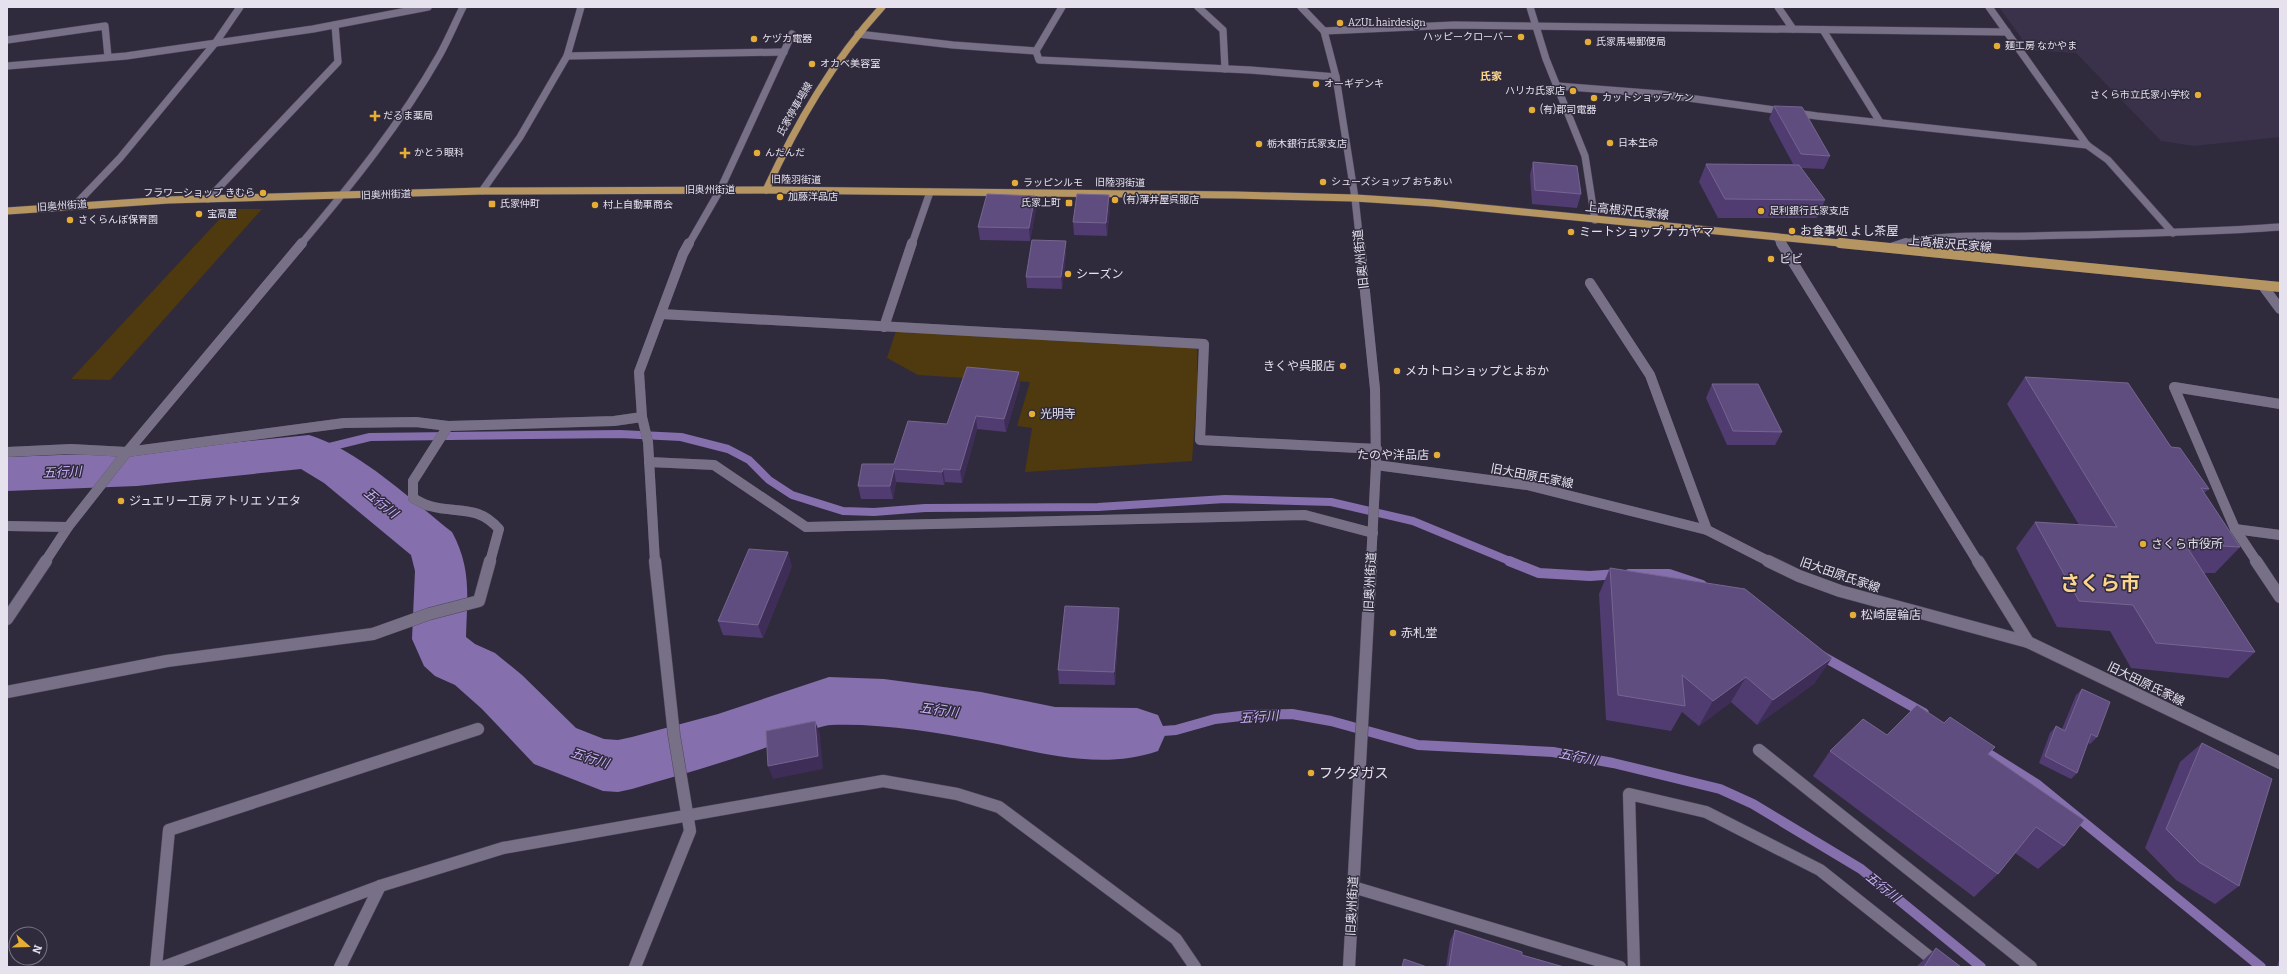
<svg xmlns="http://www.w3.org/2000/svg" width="2287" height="974" viewBox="0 0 2287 974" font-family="Bitter,'Noto Sans JP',serif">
<rect width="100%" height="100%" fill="#302a3d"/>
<!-- built -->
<polygon fill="#3a314b" points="1999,7 2280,7 2280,137 2194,146 2161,141 2076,53 2030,50"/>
<!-- green -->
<g fill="#4e3a0e">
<polygon points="229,209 262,209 110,380 71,379"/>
<polygon points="896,331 1197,347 1197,394 1192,461 1025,472 1032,428 1017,426 1030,382 918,375 887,358"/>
</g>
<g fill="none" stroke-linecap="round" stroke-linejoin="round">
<!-- stream-far1 -->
<polyline stroke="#856fad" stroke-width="8" points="309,452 370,437 620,434 681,437 728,449 749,460 769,480 792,495 843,511 874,512 925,508 1098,507 1225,499 1331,502 1413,521 1512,562"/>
<!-- stream -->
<g stroke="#856fad" stroke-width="10">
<polyline points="1509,561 1539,573 1590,576 1618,574"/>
<polyline points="1629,574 1669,574 1702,585"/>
<polyline points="1822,656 1924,713"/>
<polyline points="1137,733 1176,730 1215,719 1250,715 1292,714 1331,721 1418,745 1553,752 1613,763 1720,789 1753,804 1861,869 1981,967"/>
<polyline points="1981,749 2038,785 2261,967"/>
</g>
<!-- river -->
<path fill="#856fad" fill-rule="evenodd" d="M309,435C359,450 411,500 452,532C472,569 467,597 466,637L475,644L495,653L522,675L576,728L604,739L618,740L632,737L718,714L829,677L884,679L981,692L1055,707L1137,708L1158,715L1166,733L1158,751C1100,771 1040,752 982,741C935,732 879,723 831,725C817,726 778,743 762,749C719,764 676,776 632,789L618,792L603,791L534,764L482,709L455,685L435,676L424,666L412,639L415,571L411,555L324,483L301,469L137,486L7,491V457L137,452Z"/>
<!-- minor-far2 casing -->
<g stroke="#4d4859" stroke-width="8">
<g id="minor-far2">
<polyline points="1062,7 1036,51 1039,60 1250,70 1336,77"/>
<polyline points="1198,7 1223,30 1225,69"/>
<polyline points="1301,7 1324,31 1336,77 1355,198 1360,244"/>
<polyline points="1530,7 1546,59 1585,156 1595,220"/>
<polyline points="1778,7 1793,29"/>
<polyline points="1989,7 2087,145 2108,160 2173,233"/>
<polyline points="1823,30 1880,122"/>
<polyline points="1324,31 1454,25 2007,32"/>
<polyline points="858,34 953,45 1036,51"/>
<polyline points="7,40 105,26 108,57"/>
<polyline points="567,56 784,52"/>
<polyline points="7,66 126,56 313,29 428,7"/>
<polyline points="1557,86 1660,94 1817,116 2087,145"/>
<polyline points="482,191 520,137 567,56 581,7"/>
<polyline points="208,199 338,62 335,25"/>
<polyline points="75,205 120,158 216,42 240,7"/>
<polyline points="1778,239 1781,244"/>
<path d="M301,244C351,185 401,123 439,56C448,40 455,23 463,7"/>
<polyline points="689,244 720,190 792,34"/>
<polyline points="912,244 930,192"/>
<path d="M1903,244C1939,233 1993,237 2032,236C2115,234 2197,233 2280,227"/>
</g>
</g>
<!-- minor-far1 casing -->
<g stroke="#4d4859" stroke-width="10">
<g id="minor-far1">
<polyline points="1360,243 1375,389 1376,465 1371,562"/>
<polyline points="1781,243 1978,562"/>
<polyline points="1891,248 1906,243"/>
<polyline points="1590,283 1650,375 1707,530"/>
<polyline points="2263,286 2280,309"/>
<polyline points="661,314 1204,344 1200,440 1377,449"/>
<polyline points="884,327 912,243"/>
<path d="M448,426L413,481V498C418,501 424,505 430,506C458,514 477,504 499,529L490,562"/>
<polyline points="7,452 71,449 127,452 344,423 416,422 448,426 614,421 642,417"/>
<polyline points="649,462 714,465 806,527 1305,515 1373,533"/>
<polyline points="1376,465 1527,485 1707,530 1770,562"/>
<polyline points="7,526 68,527 45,562"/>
<polyline points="68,527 127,452 302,243"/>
<polyline points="2235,529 2280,535"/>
<polyline points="655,562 648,442 642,417 639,372 683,254 689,243"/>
<polyline points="2257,562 2235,529 2174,387 2280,404"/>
</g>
</g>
<!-- minor casing -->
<g stroke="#4d4859" stroke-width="13">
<g id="minor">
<polyline points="1768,561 1799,576 1840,591 2028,642 2280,763"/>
<polyline points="1978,561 2028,642"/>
<polyline points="2256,561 2280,597"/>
<polyline points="7,619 46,561"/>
<polyline points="7,692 167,661 373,634 429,614 479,601 490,561"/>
<polyline points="1759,750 2031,967"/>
<polyline points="1353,887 1620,967"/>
<polyline points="156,967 169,830 478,729"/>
<polyline points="163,967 380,886 503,848 883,781 957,794 999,807 1176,939 1195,967"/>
<polyline points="340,967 380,886"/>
<polyline points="635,967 690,831 674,735 655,561"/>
<polyline points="1349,967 1371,561"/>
<polyline points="1634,967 1629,794 1706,812 1820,870 1942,967"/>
</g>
</g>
<!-- major-far1 casing -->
<g stroke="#4d4859" stroke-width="8">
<g id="major-far1">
<path d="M766,190C797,123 832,62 882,7"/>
<polyline points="7,211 168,200 482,191 766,190 1235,195 1355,198 1433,203 1850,244"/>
</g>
</g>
<!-- major casing -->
<g stroke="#4d4859" stroke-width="10">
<polyline id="major" points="1840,243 2280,287"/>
</g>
<!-- minor-far2 -->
<use href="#minor-far2" stroke="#777087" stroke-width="7"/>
<!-- minor-far1 -->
<use href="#minor-far1" stroke="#777087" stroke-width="10"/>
<!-- minor -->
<use href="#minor" stroke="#777087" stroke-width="12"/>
<!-- major-far1 -->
<use href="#major-far1" stroke="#b59562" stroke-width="7"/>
<!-- major -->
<use href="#major" stroke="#b59562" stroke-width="10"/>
</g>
<!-- wall -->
<g fill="#503c71">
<polygon points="1774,106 1830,156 1824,169 1801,168 1825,200 1817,218 1718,218 1699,182 1706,164 1793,164 1769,119"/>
<polygon points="1533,162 1581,194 1577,208 1532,204 1530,175"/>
<polygon points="1036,209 1030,241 980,240 978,227"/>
<polygon points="1110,209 1107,236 1074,235 1073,222"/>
<polygon points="1066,241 1066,253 1062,289 1027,288 1026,277"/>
<polygon points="1019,372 1020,385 1006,432 977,429 962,483 945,482 944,485 896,482 893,499 861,499 858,486 894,464 947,424"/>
<polygon points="2025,377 2171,447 2209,489 2204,493 2240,547 2215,573 2204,573 2255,652 2228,678 2131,668 2110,631 2057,627 2016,548 2035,522 2079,525 2007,404"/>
<polygon points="1712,384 1782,432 1775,445 1727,445 1706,398"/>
<polygon points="792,566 763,638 723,635 718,621"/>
<polygon points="1610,568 1815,683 1757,725 1731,702 1699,726 1682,712 1671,731 1606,720 1599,594"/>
<polygon points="1119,622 1115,685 1059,684 1058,670"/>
<polygon points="2082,689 2097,737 2090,744 2088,743 2077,773 2071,779 2039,763 2050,733 2056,726 2062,729 2076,695"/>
<polygon points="1887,735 1988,754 2064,846 2038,869 2015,853 1998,874 1974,897 1813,776 1830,751"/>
<polygon points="2202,743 2239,886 2215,904 2176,880 2145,848 2180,762"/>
<polygon points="1455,930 1522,955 1564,967 1446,967 1450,941"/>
<polygon points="1936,948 1961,967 1916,967"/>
<polygon points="2280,956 2280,967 2277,967"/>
</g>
<!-- shaded-wall -->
<g fill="#3d2d57">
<polygon points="1109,195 1110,209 1107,236 1106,223"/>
<polygon points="1035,196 1036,209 1030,241 1029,228"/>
<polygon points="1066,241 1066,253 1062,289 1061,277"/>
<polygon points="1019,372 1020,385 1006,432 1004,419"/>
<polygon points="976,416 977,429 962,483 960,470"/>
<polygon points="894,469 896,482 893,499 890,486"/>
<polygon points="943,469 945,482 944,485 942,472"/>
<polygon points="788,552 792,566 763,638 758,625"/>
<polygon points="1119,608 1119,622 1115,685 1114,672"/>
<polygon points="1832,658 1815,683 1757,725 1773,700"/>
<polygon points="1746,677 1731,702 1699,726 1713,701"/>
<polygon points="815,721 820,734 823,769 773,779 768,766"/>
</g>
<!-- building -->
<g fill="#604d7f" stroke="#756590">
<polygon points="1774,106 1802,107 1830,156 1801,154"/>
<polygon points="1533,162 1577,166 1581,194 1535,190"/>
<polygon points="1706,164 1799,165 1825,200 1725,199"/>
<polygon points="987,194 1035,196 1029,228 978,227"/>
<polygon points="1077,194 1109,195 1106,223 1073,222"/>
<polygon points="1032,240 1066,241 1061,277 1026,277"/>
<polygon points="967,367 1019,372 1004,419 976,416 960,470 943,469 942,472 894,469 890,486 858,486 862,464 894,464 908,421 947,424"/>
<polygon points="2025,377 2128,383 2171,447 2180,448 2209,489 2201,488 2240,547 2185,544 2255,652 2156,643 2133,605 2079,601 2035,522 2117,527"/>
<polygon points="1712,384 1758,384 1782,432 1733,431"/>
<polygon points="749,549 788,552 758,625 718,621"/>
<polygon points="1610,568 1745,589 1832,658 1773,700 1746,677 1713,701 1682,675 1685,706 1618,695"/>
<polygon points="1065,606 1119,608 1114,672 1058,670"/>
<polygon points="2082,689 2110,702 2097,737 2091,734 2077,773 2045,756 2056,726 2065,731"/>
<polygon points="1917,705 1944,723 1950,717 1995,747 1988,754 2084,820 2064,846 2036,827 1998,874 1830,751 1863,719 1887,735"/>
<polygon points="815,721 818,756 768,766 766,731"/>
<polygon points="2202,743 2272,779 2239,886 2199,862 2166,829"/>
<polygon points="1455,930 1522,952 1522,955 1564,967 1449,967"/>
<polygon points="1936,948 1961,967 1924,967"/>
<polygon points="1404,959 1427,967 1402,967"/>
</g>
<!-- markers -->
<g fill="#e4ad35" stroke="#302a3d" stroke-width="1.5">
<circle cx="1340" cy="23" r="4"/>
<circle cx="1521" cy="37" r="4"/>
<circle cx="754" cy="39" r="4"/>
<circle cx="1588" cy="42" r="4"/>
<circle cx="1997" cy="46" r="4"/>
<circle cx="812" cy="64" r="4"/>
<circle cx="1316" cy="84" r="4"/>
<circle cx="1573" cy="91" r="4"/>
<circle cx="2198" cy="95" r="4"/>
<circle cx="1594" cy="98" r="4"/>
<circle cx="1532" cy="110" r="4"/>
<path d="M373 110h4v4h4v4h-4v4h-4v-4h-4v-4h4z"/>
<circle cx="1610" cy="143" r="4"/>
<circle cx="1259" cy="144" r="4"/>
<path d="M403 147h4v4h4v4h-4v4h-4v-4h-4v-4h4z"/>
<circle cx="757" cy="153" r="4"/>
<circle cx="1323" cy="182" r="4"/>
<circle cx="1015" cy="183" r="4"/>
<circle cx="263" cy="193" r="4"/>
<circle cx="780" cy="197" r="4"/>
<circle cx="1115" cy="200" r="4"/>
<rect x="1065" y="199" width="8" height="8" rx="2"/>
<rect x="488" y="200" width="8" height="8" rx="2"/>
<circle cx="595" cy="205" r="4"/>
<circle cx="1761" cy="211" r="4"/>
<circle cx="199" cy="214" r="4"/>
<circle cx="70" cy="220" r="4"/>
<circle cx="1792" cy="231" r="4"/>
<circle cx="1571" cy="232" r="4"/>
<circle cx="1771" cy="259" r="4"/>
<circle cx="1068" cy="274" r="4"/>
<circle cx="1343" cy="366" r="4"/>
<circle cx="1397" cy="371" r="4"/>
<circle cx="1032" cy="414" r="4"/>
<circle cx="1437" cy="455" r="4"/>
<circle cx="121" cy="501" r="4"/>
<circle cx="2143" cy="544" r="4"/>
<circle cx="1853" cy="615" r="4"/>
<circle cx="1393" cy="633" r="4"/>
<circle cx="1311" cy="773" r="4"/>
</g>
<g text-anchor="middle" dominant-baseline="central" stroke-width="3" stroke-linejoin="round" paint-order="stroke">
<!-- far-poi labels -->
<g font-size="10" fill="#e5e2ee" stroke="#302a3d" text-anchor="start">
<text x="1348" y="23">AZUL hairdesign</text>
<text x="1513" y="37" text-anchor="end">ハッピークローバー</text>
<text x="762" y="39">ケヅカ電器</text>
<text x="1596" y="42">氏家馬場郵便局</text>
<text x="2005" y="46">麺工房 なかやま</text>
<text x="820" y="64">オカベ美容室</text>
<text x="1324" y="84">オーギデンキ</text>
<text x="1565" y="91" text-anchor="end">ハリカ氏家店</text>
<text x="2190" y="95" text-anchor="end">さくら市立氏家小学校</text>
<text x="1602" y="98">カットショップ ケン</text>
<text x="1540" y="110">(有)郡司電器</text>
<text x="383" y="116">だるま薬局</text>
<text x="1618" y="143">日本生命</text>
<text x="1267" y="144">栃木銀行氏家支店</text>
<text x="414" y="153">かとう眼科</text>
<text x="765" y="153">んだんだ</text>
<text x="1331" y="182">シューズショップ おちあい</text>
<text x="1023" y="183">ラッピンルモ</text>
<text x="255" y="193" text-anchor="end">フラワーショップ きむら</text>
<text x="788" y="197">加藤洋品店</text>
<text x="1123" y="200">(有)薄井屋呉服店</text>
<text x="1061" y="203" text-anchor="end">氏家上町</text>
<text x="500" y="204">氏家仲町</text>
<text x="603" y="205">村上自動車商会</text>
<text x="1769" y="211">足利銀行氏家支店</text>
<text x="207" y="214">宝高屋</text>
<text x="78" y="220">さくらんぼ保育園</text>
</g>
<!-- far-street labels -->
<g font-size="10" fill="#e5e2ee" stroke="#302a3d">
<text transform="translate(795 109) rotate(-60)">氏家停車場線</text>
<text transform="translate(796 180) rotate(1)">旧陸羽街道</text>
<text transform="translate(1120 183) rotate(1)">旧陸羽街道</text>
<text x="710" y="190">旧奥州街道</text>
<text transform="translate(386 195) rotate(-2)">旧奥州街道</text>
<text transform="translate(62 206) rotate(-4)">旧奥州街道</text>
</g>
<!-- far-neighbourhood labels -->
<g font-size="11" font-weight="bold" fill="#fcd58d" stroke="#302a3d">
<text x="1491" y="76">氏家</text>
</g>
<!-- street labels -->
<g font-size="12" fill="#e5e2ee" stroke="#302a3d">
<text transform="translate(1627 211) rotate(6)">上高根沢氏家線</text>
<text transform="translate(1950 244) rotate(5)">上高根沢氏家線</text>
<text transform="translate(1361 259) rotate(-96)">旧奥州街道</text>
<text transform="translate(1532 476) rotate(11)">旧大田原氏家線</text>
<text transform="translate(1840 575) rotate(19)">旧大田原氏家線</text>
<text transform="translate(1370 582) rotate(-87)">旧奥州街道</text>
<text transform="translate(2146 684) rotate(26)">旧大田原氏家線</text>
<text transform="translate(1352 906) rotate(-87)">旧奥州街道</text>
</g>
<!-- poi labels -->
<g font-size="12" fill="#e5e2ee" stroke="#302a3d" text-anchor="start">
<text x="1800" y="231">お食事処 よし茶屋</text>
<text x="1579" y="232">ミートショップ ナカヤマ</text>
<text x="1779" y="259">ビビ</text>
<text x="1076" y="274">シーズン</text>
<text x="1335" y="366" text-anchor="end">きくや呉服店</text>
<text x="1405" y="371">メカトロショップとよおか</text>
<text x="1040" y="414">光明寺</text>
<text x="1429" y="455" text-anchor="end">たのや洋品店</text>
<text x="129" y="501">ジュエリー工房 アトリエ ソエタ</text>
<text x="2151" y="544">さくら市役所</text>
<text x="1861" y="615">松崎屋輪店</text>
<text x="1401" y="633">赤札堂</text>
</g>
<!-- water labels -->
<g font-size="13" font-style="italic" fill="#c9b1f8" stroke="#302a3d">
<text transform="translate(62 472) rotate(-2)">五行川</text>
<text transform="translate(381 503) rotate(39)">五行川</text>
<text transform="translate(939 710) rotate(8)">五行川</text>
<text transform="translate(1259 717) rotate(-4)">五行川</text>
<text transform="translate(1578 757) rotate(12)">五行川</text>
<text transform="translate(590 758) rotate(18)">五行川</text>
<text transform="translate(1883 887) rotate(39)">五行川</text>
</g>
<!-- near-poi labels -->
<g font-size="14" fill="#e5e2ee" stroke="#302a3d" text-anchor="start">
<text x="1319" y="773">フクダガス</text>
</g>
<!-- town labels -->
<g font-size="20" font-weight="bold" fill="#fcd58d" stroke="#302a3d">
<text x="2100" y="583">さくら市</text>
</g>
</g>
<!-- border -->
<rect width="2287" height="974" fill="none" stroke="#e5e2ee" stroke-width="16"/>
<!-- north arrow -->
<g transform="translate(28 946) rotate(110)"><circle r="19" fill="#302a3d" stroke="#787484"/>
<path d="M0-3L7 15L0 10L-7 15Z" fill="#e4ad35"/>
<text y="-6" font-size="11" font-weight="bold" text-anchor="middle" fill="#e5e2ee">N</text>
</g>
</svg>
